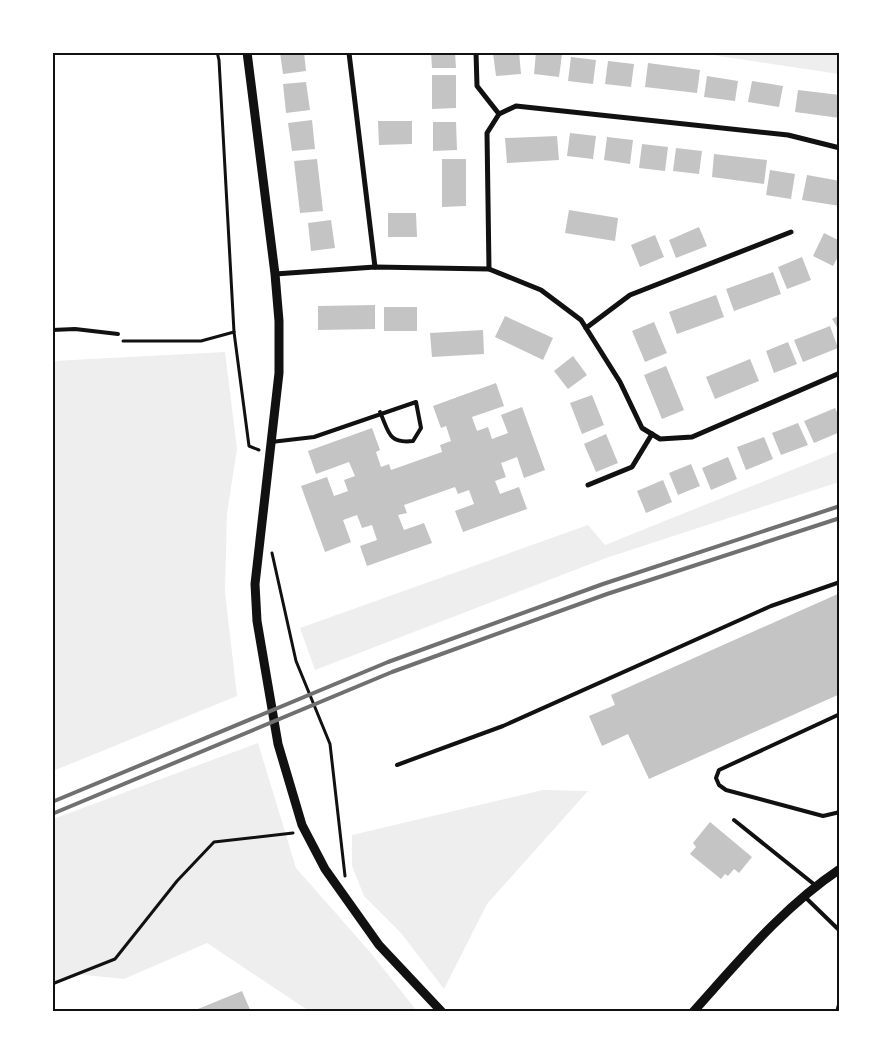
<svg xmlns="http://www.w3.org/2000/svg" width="892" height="1064" viewBox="0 0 892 1064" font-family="'Exo 2',sans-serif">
<rect width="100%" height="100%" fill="#fff"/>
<!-- green -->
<g fill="#eee">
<polygon points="699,53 839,53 839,74"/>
<polygon points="225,352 237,449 227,513 225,592 237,696 53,771 53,361"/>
<polygon points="839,451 839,482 606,558 315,670 300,628 588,525 605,545"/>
<polygon points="258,743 296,868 370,952 417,1011 309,1011 207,943 124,979 75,974 53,984 53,819"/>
<polygon points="543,790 588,791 487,904 444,989 401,933 364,896 352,866 352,835"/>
</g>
<!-- building -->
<g fill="#c4c4c4">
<polygon points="280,52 304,52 306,71 283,74"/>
<polygon points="431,52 455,52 456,68 432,68"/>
<polygon points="519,52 521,74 496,76 493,53"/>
<polygon points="536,52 562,54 559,77 534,74"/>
<polygon points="571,57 596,60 593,84 568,81"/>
<polygon points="608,61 634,64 631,87 605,84"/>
<polygon points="648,63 700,70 697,93 645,87"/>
<polygon points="432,75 456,75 456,108 432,109"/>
<polygon points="707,76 738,81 735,101 704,97"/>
<polygon points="752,81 783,86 779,107 748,102"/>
<polygon points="306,82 310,110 286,113 283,84"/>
<polygon points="798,90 840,95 840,118 795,112"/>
<polygon points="312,120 315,149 292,151 288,123"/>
<polygon points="378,121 412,121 412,144 379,145"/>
<polygon points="433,122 456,122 457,150 433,151"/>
<polygon points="570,133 596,136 593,159 567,156"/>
<polygon points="557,136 559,160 507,163 505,138"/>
<polygon points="607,137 633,140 630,164 604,160"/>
<polygon points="642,144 668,147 665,171 639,168"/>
<polygon points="676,148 702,151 699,174 673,171"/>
<polygon points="714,154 767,160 764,184 712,177"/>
<polygon points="317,159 323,211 300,213 294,161"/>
<polygon points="442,159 466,159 466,206 442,207"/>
<polygon points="770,170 795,174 791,199 766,195"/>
<polygon points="807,175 840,181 840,206 802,200"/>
<polygon points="569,210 618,218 615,241 565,233"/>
<polygon points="388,213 416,213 417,237 388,237"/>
<polygon points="331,220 335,248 311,251 308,223"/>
<polygon points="699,227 707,246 676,258 669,240"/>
<polygon points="824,233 840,241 840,253 833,266 813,256"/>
<polygon points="655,235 664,257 640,267 631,245"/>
<polygon points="802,257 811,280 787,289 778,267"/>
<polygon points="773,272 781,294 734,311 726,289"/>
<polygon points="716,295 724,317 677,334 669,312"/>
<polygon points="375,305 375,329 318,330 318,306"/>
<rect x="384" y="307" width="33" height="24"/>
<polygon points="840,315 840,332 832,319"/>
<polygon points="505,316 553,338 543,360 495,337"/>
<polygon points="654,322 667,353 645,362 632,331"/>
<polygon points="830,326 838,348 803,362 794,340"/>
<polygon points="483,330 484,354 432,357 430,333"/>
<polygon points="788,342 797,364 774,373 766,351"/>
<polygon points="573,356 587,375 568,389 554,371"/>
<polygon points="750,359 759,381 715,399 706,377"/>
<polygon points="666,366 684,410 662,419 644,375"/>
<polygon points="496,383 504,406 472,417 477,431 488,427 492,439 508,433 501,415 522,407 545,470 524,478 517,457 501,463 506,477 495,481 500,494 519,487 527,509 463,532 455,511 474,504 469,490 458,494 455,487 404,505 407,513 398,515 404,530 424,523 432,543 367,566 360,546 377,540 372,525 362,528 357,515 343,520 351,542 325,552 301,486 327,477 334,496 348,491 344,480 355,476 349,462 316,474 308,451 372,428 380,450 376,452 381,467 389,464 391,470 442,452 440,445 451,441 446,426 441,428 433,406"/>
<polygon points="592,395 604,425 582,434 570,403"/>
<polygon points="835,408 840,418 840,432 814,443 804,421"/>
<polygon points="798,423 808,445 781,455 772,433"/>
<polygon points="606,434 618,463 596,472 584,444"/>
<polygon points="764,437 773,459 746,470 737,447"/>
<polygon points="728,457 737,479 711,490 702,468"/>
<polygon points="691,464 700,486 678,495 669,473"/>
<polygon points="663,480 672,502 646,513 637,491"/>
<polygon points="840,593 840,694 649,779 628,734 602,746 589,716 615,705 611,695"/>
<polygon points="710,822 752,857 739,873 734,869 728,876 725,874 721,879 690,854 696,847 693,843"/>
<polygon points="242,991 251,1012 193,1012 193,1011"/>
</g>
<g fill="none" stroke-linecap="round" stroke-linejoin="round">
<!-- path -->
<g stroke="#111" stroke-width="3">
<polyline points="217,52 219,60 234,332 249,446 259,450"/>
<polyline points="123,341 201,341 234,332"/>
<polyline points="272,553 296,661 330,744 345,876"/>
<polyline points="52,984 115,959 177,881 214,842 293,833"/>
</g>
<!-- service -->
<g stroke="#111" stroke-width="4">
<polyline points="52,330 75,329 118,334"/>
<path d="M271,442L314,437L416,402L421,428L413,441C388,444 389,432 380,412"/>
<polyline points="840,714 719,770 716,778 719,785 726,790 823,816 840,812"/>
<polyline points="397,765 503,726 771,606 840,582"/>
<polyline points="734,820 815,885"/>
<polyline points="805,897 840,931"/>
<polyline points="837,1012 840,1001"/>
</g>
<!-- minor -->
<g stroke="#111" stroke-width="5">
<polyline points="476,52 477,86 499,114"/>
<polyline points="349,53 375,267"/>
<polyline points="489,269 487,133 499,114 516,106 788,135 840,148"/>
<polyline points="275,274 375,267 489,269 541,290 581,320 620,382 642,428 660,439 692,437 840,373"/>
<polyline points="586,328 630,295 791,232"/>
<polyline points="588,485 632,467 652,434"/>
</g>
<!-- tertiary -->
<g stroke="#111" stroke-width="9">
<polyline points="247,52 275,274 279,321 279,373 255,584 257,621 278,744 302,825 325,869 379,945 442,1012"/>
<path d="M693,1012C739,961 783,907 840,869"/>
</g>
<!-- rail -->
<g stroke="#707070" stroke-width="4">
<polyline points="52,802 388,662 603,584 840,506"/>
<polyline points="52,814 392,672 607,594 840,518"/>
</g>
</g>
<!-- border -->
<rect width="892" height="1064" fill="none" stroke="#ffffff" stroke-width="108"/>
<rect x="54" y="54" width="784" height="956" fill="none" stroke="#111" stroke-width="2"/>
</svg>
